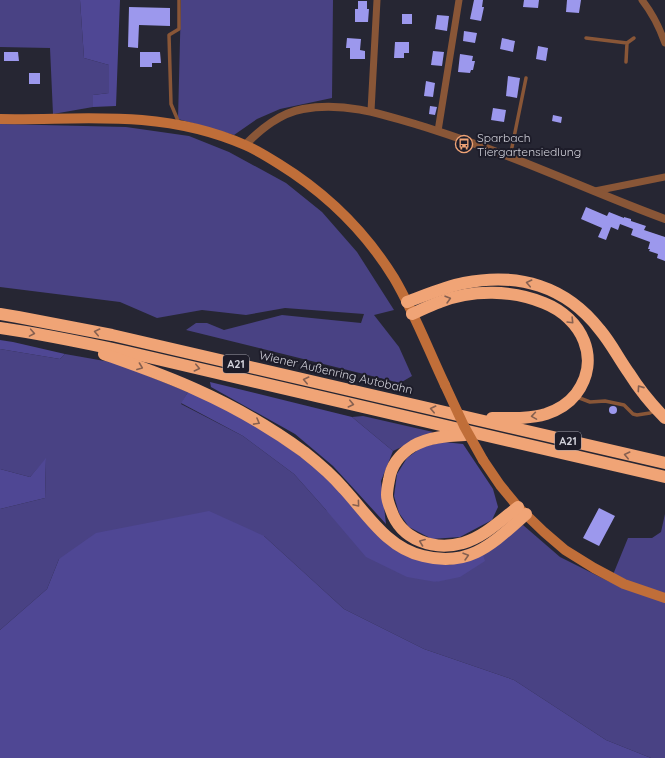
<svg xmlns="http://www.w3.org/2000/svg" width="665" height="758" viewBox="0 0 665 758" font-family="Quicksand,sans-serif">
<rect width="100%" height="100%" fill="#262633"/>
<!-- green -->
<g fill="#494284">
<polygon points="0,0 80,0 84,58 109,65 109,93 93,95 93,107 53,114 50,48 0,47"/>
<polygon points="181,0 333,0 332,98 280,109 257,119 234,135 178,119"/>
<polygon points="0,124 126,127 189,136 229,152 286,183 322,212 357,252 394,310 374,315 399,347 412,376 400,383 186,330 196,323 207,323 224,330 282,315 361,323 364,314 285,308 246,315 202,310 157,318 120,302 0,287"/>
<polygon points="0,349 60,359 65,354 116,363 188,392 181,404 243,436 294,474 326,510 436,582 483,555 523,525 560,557 610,582 628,538 652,538 661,532 665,514 665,758 651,758 606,740 514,680 424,649 344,609 264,536 59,559 47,589 0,630 0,509 45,498 46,459 30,477 0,469"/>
<polygon points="363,416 433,432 393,451 352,417"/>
</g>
<!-- forest -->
<g fill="#4f4794">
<polygon points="80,0 120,0 116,106 93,107 93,95 109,93 109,65 84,58"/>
<polygon points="0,340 13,342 65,354 60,359 0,349"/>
<polygon points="210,382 352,417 393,451 381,481 386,524 333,466 295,434 211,387"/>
<polygon points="188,392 214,402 256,425 320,470 413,558 449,565 483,555 485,561 460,577 436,582 407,577 366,557 326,510 294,474 243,436 181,403"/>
<polygon points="444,442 463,444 493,489 498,507 492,520 460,537 432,539 409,527 399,513 394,496 397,474 407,458 422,447"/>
<polygon points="46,458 45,498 0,509 0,469 30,477"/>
<polygon points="209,511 264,536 344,609 424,649 514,680 606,740 651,758 0,758 0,630 47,589 59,559 96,533"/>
</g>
<!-- building -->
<g fill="#9c98ed">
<polygon points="474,0 483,0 482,7 484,7 481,21 470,19"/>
<polygon points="524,0 539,0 538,8 523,7"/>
<polygon points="567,0 581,0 579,13 566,12"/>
<polygon points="358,1 367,1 367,9 369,9 368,22 355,22 355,9 358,9"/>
<polygon points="129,7 170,8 170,26 139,25 138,48 128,47"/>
<rect x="402" y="14" width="10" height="10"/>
<polygon points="437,15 449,16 447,31 435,29"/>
<polygon points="464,31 477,33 475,43 463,41"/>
<polygon points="347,38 361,39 360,50 365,51 365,59 350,59 350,48 346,48"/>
<polygon points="502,38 515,41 513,52 500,49"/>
<polygon points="395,42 409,42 409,53 404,53 404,58 394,58"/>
<polygon points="538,46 548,48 546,61 536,59"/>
<polygon points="433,51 444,52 442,66 431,65"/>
<polygon points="4,52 18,52 19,61 4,61"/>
<polygon points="140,52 160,52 161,63 152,63 152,67 140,67"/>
<polygon points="460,54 473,56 472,61 475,61 473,70 471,70 470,73 458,72"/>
<rect x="29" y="73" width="11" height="11"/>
<polygon points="508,76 520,78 517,98 506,96"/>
<polygon points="426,81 435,83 433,97 424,96"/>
<polygon points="430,106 437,107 435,115 429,114"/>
<polygon points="493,108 506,110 504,122 491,120"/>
<polygon points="553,115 562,117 561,123 552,121"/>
<polygon points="586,207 607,216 609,212 624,218 624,217 631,219 631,221 646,226 644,230 665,237 665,261 657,258 658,254 649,251 650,249 648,249 650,242 631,235 633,229 620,224 618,230 611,227 606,240 598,237 602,228 581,219"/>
<circle cx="613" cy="410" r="4"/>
<polygon points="599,508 615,516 599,546 583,538"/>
</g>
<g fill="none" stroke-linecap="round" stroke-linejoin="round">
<!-- service -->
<g stroke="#895637" stroke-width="3.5">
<polyline points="179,0 179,29 169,35 171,104 179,123"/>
<polyline points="586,38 627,43 626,62"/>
<polyline points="627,43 634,38"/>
<polyline points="510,157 526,78"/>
<polyline points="577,397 590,402 605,401 624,405 633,414 637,415 650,413 655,411"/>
</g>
<!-- minor -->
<g stroke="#895637" stroke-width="7">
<path d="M642,0C653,14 659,26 665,43"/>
<polyline points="371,111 377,0"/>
<polyline points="438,131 459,0"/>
<polyline points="595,191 665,177"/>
</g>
<!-- tertiary -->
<path stroke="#895637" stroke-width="8" d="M245,145C261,129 280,113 303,109C345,101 385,115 425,127C453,136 482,146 510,157C562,177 613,200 665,219"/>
<!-- secondary -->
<g stroke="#c06e39" stroke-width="10">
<path d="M0,119C47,120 95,116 142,120C177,123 213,131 245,145C257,150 268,157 279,164C326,193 365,231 394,278C414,312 428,349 445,385"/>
<polyline points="483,460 500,485 518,507 544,532 565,550 594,568 624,584 665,598"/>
</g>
<!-- motorway -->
<g stroke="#f0a476" stroke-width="12">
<path d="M407,302C426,295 444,287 464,283C518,272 566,286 600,330C611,343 619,359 629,373C639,389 651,404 665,418"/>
<polyline points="0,314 18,317 112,335 665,463"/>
<path d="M412,314C421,310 431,305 440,302C472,289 513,290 544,303C582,318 602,359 576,394C569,403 558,410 546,414C529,419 510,418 492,418"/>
<path d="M0,328C43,334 85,343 127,352L665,477"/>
<path d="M104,354C135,365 167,376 197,390C235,407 271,428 304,452C318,463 332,475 344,489C367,514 387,548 423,556C470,568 493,543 526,514"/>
<path d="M465,435C447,436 429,437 413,446C400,454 391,466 389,480C388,485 387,490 387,495C387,500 389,505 391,510C401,540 434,551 463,543C484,537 501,520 518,507"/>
</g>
<!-- secondary-bridge -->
<polyline stroke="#c06e39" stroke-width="10" points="445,385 464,426 483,460"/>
</g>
<!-- one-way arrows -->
<defs><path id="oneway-chevron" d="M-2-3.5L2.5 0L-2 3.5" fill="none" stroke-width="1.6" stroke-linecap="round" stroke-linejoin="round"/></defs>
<g stroke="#866050">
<use href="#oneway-chevron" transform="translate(529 283) rotate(-168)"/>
<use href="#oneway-chevron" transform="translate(448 299) rotate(-16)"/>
<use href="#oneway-chevron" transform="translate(571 321) rotate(46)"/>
<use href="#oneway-chevron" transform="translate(97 332) rotate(-168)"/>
<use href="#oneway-chevron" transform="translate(32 333) rotate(10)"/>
<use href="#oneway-chevron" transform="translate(140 367) rotate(21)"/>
<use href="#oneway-chevron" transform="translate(197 368) rotate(13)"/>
<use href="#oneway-chevron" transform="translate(306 380) rotate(-167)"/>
<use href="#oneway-chevron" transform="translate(640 388) rotate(-125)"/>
<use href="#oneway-chevron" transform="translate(351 404) rotate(13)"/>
<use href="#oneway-chevron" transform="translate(433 409) rotate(-167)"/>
<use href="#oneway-chevron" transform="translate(534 416) rotate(171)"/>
<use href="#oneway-chevron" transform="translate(257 422) rotate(29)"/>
<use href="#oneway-chevron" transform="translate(627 455) rotate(-167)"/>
<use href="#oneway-chevron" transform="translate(357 504) rotate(50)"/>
<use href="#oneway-chevron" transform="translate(422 542) rotate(-159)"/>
<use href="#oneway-chevron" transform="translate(466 556) rotate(-16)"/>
</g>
<!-- icons -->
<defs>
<g id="bus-ring" transform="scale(0.9)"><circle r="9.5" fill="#1d1c29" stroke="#efa376" stroke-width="1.5"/><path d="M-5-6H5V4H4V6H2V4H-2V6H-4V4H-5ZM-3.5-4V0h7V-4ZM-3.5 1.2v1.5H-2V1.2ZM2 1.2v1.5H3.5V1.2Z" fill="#efa376"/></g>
</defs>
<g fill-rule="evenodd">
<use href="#bus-ring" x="464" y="144"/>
</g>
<g text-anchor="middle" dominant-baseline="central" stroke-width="4" stroke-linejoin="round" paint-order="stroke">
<!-- shield labels -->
<g fill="#1d1c29" stroke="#9c9ba6" stroke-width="1">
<rect x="223" y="355" width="26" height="18" rx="3"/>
<rect x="555" y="432" width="26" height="18" rx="3"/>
</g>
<g font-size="11" font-weight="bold" fill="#d2d2db">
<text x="236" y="364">A21</text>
<text x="568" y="441">A21</text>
</g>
<!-- poi labels -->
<g font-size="12" fill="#d2d2db" stroke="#1d1c29" text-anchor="start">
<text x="477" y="137">Sparbach<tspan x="477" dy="14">Tiergartensiedlung</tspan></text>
</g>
<!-- street labels -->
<g font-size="12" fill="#d2d2db" stroke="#1d1c29">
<text transform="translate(336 372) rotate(13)">Wiener Außenring Autobahn</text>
</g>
</g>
</svg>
